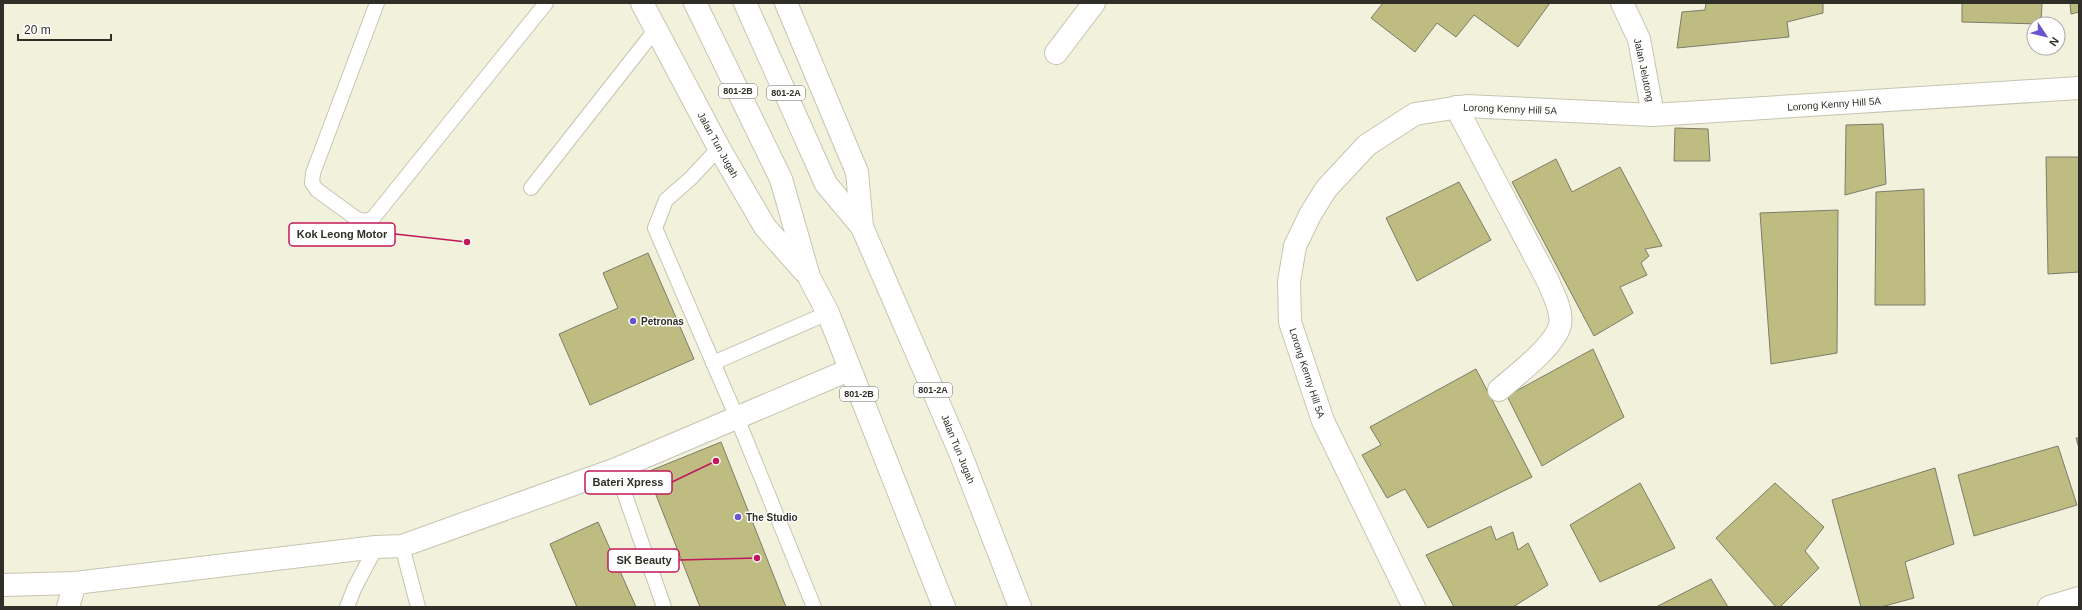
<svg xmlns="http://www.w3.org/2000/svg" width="2082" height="610" viewBox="0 0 2082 610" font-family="Helvetica,sans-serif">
<rect width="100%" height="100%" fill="#f2f1dc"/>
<!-- building -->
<g fill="#bebc81" stroke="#7c7c69">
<polygon points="1383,3 1550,3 1518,47 1474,15 1456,37 1437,23 1415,52 1371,18"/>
<polygon points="1706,3 1823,3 1823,13 1787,22 1789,37 1677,48 1682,12 1705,10"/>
<polygon points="1962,3 2042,3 2041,24 1962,22"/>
<polygon points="2070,3 2079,3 2079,12 2071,14"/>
<polygon points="1883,124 1886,184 1845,195 1846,125"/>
<polygon points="1675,128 1708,129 1710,161 1674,161"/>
<polygon points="2046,157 2079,157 2079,272 2048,274"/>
<polygon points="1556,159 1572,192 1620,167 1662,246 1645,249 1649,256 1641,263 1647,275 1620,287 1633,313 1594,336 1512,182"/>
<polygon points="1459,182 1491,240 1417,281 1386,218"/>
<polygon points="1924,189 1925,305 1875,305 1876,192"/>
<polygon points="1838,210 1837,353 1771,364 1760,213"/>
<polygon points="648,253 694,359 590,405 559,334 618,308 603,273"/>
<polygon points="1593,349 1624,417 1542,466 1507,396"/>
<polygon points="1476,369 1532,477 1428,528 1405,489 1387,498 1362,455 1381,445 1370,427"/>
<polygon points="2076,438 2079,438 2079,448"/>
<polygon points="721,442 786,607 700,607 647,472"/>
<polygon points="2058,446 2077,505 1974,536 1958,475"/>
<polygon points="1935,468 1954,544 1905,562 1914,598 1881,607 1861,607 1832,500"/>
<polygon points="1640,483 1675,548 1600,582 1570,525"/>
<polygon points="1775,483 1824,527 1805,551 1819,568 1780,607 1776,607 1716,538"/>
<polygon points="598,522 636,607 577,607 550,544"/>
<polygon points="1491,526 1496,540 1513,532 1518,550 1528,543 1548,585 1513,607 1454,607 1426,555"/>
<polygon points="1711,579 1728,607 1656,607"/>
</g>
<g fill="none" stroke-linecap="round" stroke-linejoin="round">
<!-- lane casing -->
<g stroke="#c6c5b1" stroke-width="16">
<g id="lane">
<polyline points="377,3 313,173 312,183 317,190 357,219 367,221 374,217 546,3"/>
<polyline points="719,148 691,178 666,200 655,228 737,418 814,607"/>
<polyline points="531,188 656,29"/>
<polyline points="713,363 828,313"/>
<polyline points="616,469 664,607"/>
<polyline points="402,546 418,607"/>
<polyline points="347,607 354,589 376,547"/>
</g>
</g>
<!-- street casing -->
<g stroke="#c6c5b1" stroke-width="24">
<g id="street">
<polyline points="1622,3 1639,39 1653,115"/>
<polyline points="1056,53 1094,3"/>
<path d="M1456,107L1548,281C1553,294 1563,311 1560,325C1555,346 1515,376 1499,390"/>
<polyline points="3,585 75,583 376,547 402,546 616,469 849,370"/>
<polyline points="68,607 75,583"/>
<polyline points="1414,607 1323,421 1290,322 1289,282 1295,246 1310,215 1326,189 1367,145 1415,114 1466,106 1653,115 2079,88"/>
<polyline points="2049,607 2079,598"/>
</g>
</g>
<!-- highway casing -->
<g stroke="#c6c5b1" stroke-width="24">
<g id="highway">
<polyline points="642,3 719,148 765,227 804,271"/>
<polyline points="695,3 781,179 809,277 828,313 944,607"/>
<polyline points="745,3 826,184 862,227 959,450 1020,607"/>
<polyline points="786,3 857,172 862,227"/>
</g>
</g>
<!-- lane -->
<use href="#lane" stroke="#fff" stroke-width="14"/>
<!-- street -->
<use href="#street" stroke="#fff" stroke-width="22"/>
<!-- highway -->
<use href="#highway" stroke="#fff" stroke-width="22"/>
</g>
<!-- markers -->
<g fill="#6755ce" stroke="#fff" stroke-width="1.5">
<circle cx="633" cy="321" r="4"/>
<circle cx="738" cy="517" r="4"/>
</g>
<g text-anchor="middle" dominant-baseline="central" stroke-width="3" stroke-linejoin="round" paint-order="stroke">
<!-- shield labels -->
<g fill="#fff" stroke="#6d6d68" stroke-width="1">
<rect x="719" y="84" width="38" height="14" rx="3"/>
<rect x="767" y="86" width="38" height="14" rx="3"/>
<rect x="914" y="383" width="38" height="14" rx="3"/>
<rect x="840" y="387" width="38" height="14" rx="3"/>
</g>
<g font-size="9" font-weight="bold" fill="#2f2f27">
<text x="738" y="91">801-2B</text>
<text x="786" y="93">801-2A</text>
<text x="933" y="390">801-2A</text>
<text x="859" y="394">801-2B</text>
</g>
<!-- street labels -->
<g font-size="10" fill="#2f2f27" stroke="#fff">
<text transform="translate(1644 70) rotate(78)">Jalan Jelutong</text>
<text transform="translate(1834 104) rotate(-4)">Lorong Kenny Hill 5A</text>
<text transform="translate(1510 109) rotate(2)">Lorong Kenny Hill 5A</text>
<text transform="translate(718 145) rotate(61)">Jalan Tun Jugah</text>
<text transform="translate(1307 373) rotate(72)">Lorong Kenny Hill 5A</text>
<text transform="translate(958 449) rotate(68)">Jalan Tun Jugah</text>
</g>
<!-- poi labels -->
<g font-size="10" font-weight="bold" fill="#2f2f27" stroke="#fff" text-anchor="start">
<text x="641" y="321">Petronas</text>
<text x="746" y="517">The Studio</text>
</g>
</g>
<!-- callouts -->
<path fill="none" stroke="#c2185b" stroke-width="1.5" d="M467 242L395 234M716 461L672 482M757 558L679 560"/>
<g fill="#c2185b" stroke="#fff" stroke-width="1.5">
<circle cx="467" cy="242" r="4"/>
<circle cx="716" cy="461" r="4"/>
<circle cx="757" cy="558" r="4"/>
</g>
<g fill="#fff" stroke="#c2185b" stroke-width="1.5">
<rect x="289" y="223" width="106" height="23" rx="4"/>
<rect x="585" y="471" width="87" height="23" rx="4"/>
<rect x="608" y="549" width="71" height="23" rx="4"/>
</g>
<g font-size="11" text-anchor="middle" font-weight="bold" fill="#2f2f27">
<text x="342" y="238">Kok Leong Motor</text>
<text x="628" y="486">Bateri Xpress</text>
<text x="644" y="564">SK Beauty</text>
</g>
<!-- border -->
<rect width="2082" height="610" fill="none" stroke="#2f2f27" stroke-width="8"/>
<!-- north arrow -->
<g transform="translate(2046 36) rotate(125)"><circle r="19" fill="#ffffff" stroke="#acaca9"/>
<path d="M0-3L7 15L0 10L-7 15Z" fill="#6755ce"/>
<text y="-6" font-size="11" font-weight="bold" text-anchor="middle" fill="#2f2f27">N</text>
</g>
<!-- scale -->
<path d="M18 34v6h93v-6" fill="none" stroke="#2f2f27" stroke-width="2"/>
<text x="24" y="34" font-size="12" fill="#2f2f27" stroke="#ffffff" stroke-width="3" paint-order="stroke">20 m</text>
</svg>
